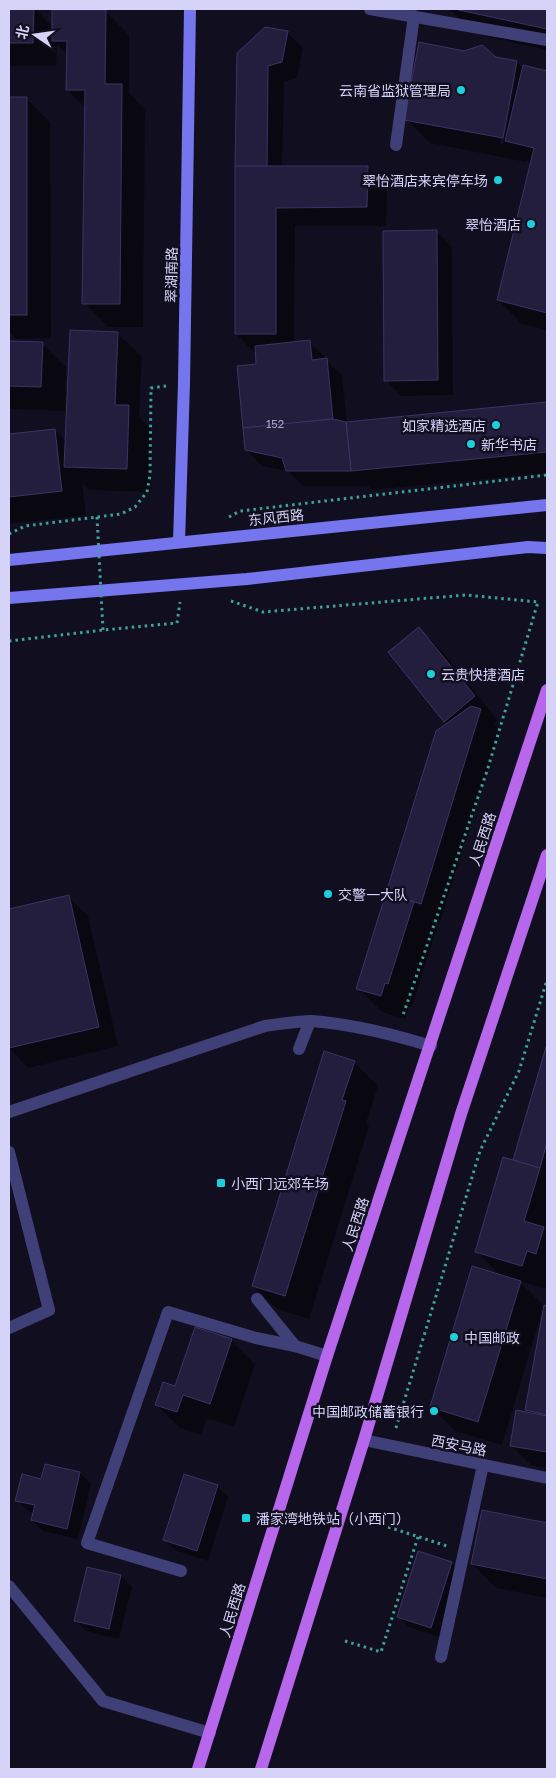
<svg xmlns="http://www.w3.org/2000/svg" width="556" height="1778" viewBox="0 0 556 1778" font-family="'Golos Text','Noto Sans SC',sans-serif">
<rect width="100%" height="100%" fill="#110f1f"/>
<!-- shadow -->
<g fill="#0007" fill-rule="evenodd">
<polygon points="9,9 35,9 53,27 105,11 129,35 129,93 145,110 143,327 108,327 84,303 86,108 67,90 68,55 57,44 56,66 9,66"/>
<polygon points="449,9 547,9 547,50 488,37 472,30"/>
<polygon points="287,32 303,48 297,78 284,82 282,167 367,167 387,186 386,226 295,226 294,343 309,342 325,357 325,360 342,375 347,423 547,403 547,473 372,490 368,486 303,486 288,471 262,466 246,450 258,365 255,353 236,334 238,54"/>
<path d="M495,58L517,62L524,69V67L547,73V330L522,324L498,300L531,165L527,160L526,162L430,143L406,119ZM514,74L516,76L503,145L500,144Z"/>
<polygon points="9,98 26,98 50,122 51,338 16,339 9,331"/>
<polygon points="436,231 452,247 453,395 401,396 385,380"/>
<polygon points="118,334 142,357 139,417 152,431 150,492 89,490 82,483 86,515 9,524 9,435 55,430 66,442"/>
<polygon points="9,342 42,343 66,367 65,411 9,409"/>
<polygon points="419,629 443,652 498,721 494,724 500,730 440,922 429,919 437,927 412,1007 409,1006 405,1020 382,1012 358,988 391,896 388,893 448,724 445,721"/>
<polygon points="68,896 88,916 118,1046 28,1068 9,1048 9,910"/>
<polygon points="547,1049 547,1285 546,1289 519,1281 544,1306 547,1307 547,1468 531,1465 511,1445 530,1414 526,1410 544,1311 542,1311 502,1445 455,1431 431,1407 501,1276 476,1252 514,1161"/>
<polygon points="354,1062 378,1086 366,1123 369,1126 309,1319 277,1309 253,1286"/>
<polygon points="231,1340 255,1364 234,1427 207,1418 201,1435 180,1428 156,1405"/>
<polygon points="80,1473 91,1484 78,1539 43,1531 32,1520 34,1513 28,1511 17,1500 42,1480"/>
<polygon points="217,1486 228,1497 208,1561 175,1550 164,1539"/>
<polygon points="483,1512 547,1524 547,1598 496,1588 472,1564"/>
<polygon points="452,1563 463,1574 442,1638 409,1627 398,1616"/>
<polygon points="87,1568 121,1576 132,1587 119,1639 86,1631 75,1620"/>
</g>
<!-- building -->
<g fill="#231e3d" stroke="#3b3366">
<polygon points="9,9 34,9 33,43 9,43"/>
<polygon points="456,9 547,9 547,29 459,10"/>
<polygon points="52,10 106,10 105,84 122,84 120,304 82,304 85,90 66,90 67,41 52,41"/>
<polygon points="265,27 288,31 282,62 268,66 267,167 235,166 237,53"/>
<polygon points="419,42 464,51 482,45 496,57 517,61 503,138 404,120"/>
<polygon points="523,65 547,71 547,313 497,300 534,148 505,141"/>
<rect x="9" y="97" width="18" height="218"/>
<polygon points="235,166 368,166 367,207 276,208 276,334 235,334"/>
<polygon points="437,230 438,380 384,381 383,231"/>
<polygon points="70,330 118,332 115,405 129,405 127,469 64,467"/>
<polygon points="310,340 312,360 327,358 333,419 243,428 237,366 256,364 255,346"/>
<polygon points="9,341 43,342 41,387 9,386"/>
<polygon points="547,402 547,452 351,471 346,422"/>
<polygon points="333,419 346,422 351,471 286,471 282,458 245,450 243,428"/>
<polygon points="55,429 62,491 9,497 9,434"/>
<polygon points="419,627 475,696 444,722 388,652"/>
<polygon points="471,706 481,709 421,904 386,893 436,731"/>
<polygon points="386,893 414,902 388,984 385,983 381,996 356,989"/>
<polygon points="69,895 99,1027 9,1048 9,909"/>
<polygon points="546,1047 547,1048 547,1142 540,1168 513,1160"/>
<polygon points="324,1051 355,1061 342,1100 346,1101 285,1296 252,1286"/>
<polygon points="503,1157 540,1168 524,1221 544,1227 536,1254 527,1251 522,1266 475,1252"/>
<polygon points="472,1266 521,1281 478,1422 430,1407"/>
<polygon points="544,1305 547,1306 547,1415 525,1410"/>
<polygon points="195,1327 232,1339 210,1404 183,1395 177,1412 155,1405 163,1382 175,1386"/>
<polygon points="516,1410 547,1416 547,1452 510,1446"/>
<polygon points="45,1464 80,1472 67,1529 31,1520 35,1505 15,1501 22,1474 41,1479"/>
<polygon points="184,1474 218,1485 197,1551 163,1540"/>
<polygon points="482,1510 547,1523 547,1579 471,1564"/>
<polygon points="418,1551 452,1562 431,1628 397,1617"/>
<polygon points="87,1567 121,1575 109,1629 74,1621"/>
</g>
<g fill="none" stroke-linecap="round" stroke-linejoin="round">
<!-- path -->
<g stroke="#3ca39a" stroke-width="3" stroke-dasharray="2.5 4" stroke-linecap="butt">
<polyline points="229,517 240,511 547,475"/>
<polyline points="9,534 25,526 121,514 135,507 147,492 150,475 151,388 166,386"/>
<polyline points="231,601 263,612 466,595 538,602 487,771 402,1018"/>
<polyline points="9,641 103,630 177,623 180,602"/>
<polyline points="396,1428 480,1151 519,1071 547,980"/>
<polyline points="382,1525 447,1546"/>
<polyline points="345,1641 381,1652 418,1537"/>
</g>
<!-- lane -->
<g stroke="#404078" stroke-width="12">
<polyline points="396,145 414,16"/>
<polyline points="299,1049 310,1021"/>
<polyline points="9,1152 49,1310 9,1328"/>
<polyline points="257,1299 295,1346"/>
<polyline points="181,1571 87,1543 168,1312 256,1338 295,1346 327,1356"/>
<polyline points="9,1586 103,1701 210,1733"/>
<polyline points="441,1657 483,1465"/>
</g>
<!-- street -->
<g stroke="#404078" stroke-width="12">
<polyline points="370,9 547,40"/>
<path d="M9,1112L265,1026C280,1024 297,1021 312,1021C352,1024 392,1034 431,1046"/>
<polyline points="364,1440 547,1478"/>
</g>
<!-- secondary -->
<g stroke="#7576ee" stroke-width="12">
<polyline points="179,542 184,383 190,9"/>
<polyline points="9,560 547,505"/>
<polyline points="9,598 247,579 528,547 547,548"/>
</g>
<!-- primary -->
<g stroke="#b667ec" stroke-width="12">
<polyline points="198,1769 327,1356 547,690"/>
<polyline points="261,1769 364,1440 461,1114 547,855"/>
</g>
<!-- path-bridge -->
<polyline stroke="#3ca39a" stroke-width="3" stroke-dasharray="2.5 4" stroke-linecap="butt" points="97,517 103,630"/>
</g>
<!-- markers -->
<g fill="#1ccfdc" stroke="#110f1f" stroke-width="2">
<circle cx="461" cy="90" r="5"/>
<circle cx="498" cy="180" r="5"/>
<circle cx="531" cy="224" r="5"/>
<circle cx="496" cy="425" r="5"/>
<circle cx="471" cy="444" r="5"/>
<circle cx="431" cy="674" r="5"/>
<circle cx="328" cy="894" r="5"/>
<rect x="216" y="1178" width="10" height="10" rx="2.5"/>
<circle cx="454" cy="1337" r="5"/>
<circle cx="434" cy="1411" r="5"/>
<rect x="241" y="1513" width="10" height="10" rx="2.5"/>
</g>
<g text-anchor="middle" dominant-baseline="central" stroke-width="5" stroke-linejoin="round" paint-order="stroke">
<!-- number labels -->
<g font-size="11" fill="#a9a6ca">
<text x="275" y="423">152</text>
</g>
<!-- poi labels -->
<g font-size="14" fill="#d6d3f9" stroke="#110f1f" text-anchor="start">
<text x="451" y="90" text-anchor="end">云南省监狱管理局</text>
<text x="488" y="180" text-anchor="end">翠怡酒店来宾停车场</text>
<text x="521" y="224" text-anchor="end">翠怡酒店</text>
<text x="486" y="425" text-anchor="end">如家精选酒店</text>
<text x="481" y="444">新华书店</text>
<text x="441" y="674">云贵快捷酒店</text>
<text x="338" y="894">交警一大队</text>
<text x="231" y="1183">小西门远郊车场</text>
<text x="464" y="1337">中国邮政</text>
<text x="424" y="1411" text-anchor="end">中国邮政储蓄银行</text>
<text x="256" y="1518">潘家湾地铁站（小西门）</text>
</g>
<!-- street labels -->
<g font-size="14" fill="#d6d3f9" stroke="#110f1f">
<text transform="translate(171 275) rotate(-89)">翠湖南路</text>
<text transform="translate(276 517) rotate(-6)">东风西路</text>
<text transform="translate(482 839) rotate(-72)">人民西路</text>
<text transform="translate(355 1224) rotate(-72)">人民西路</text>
<text transform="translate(459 1445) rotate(11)">西安马路</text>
<text transform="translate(232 1610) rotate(-73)">人民西路</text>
</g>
</g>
<!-- border -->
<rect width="556" height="1778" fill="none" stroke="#d6d3f9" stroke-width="20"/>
<!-- north arrow -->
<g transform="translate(35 35) rotate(283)" stroke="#110f1f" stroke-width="4" paint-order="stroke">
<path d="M0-4L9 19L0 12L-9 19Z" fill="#d6d3f9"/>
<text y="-8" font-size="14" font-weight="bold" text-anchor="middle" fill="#d6d3f9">北</text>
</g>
</svg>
